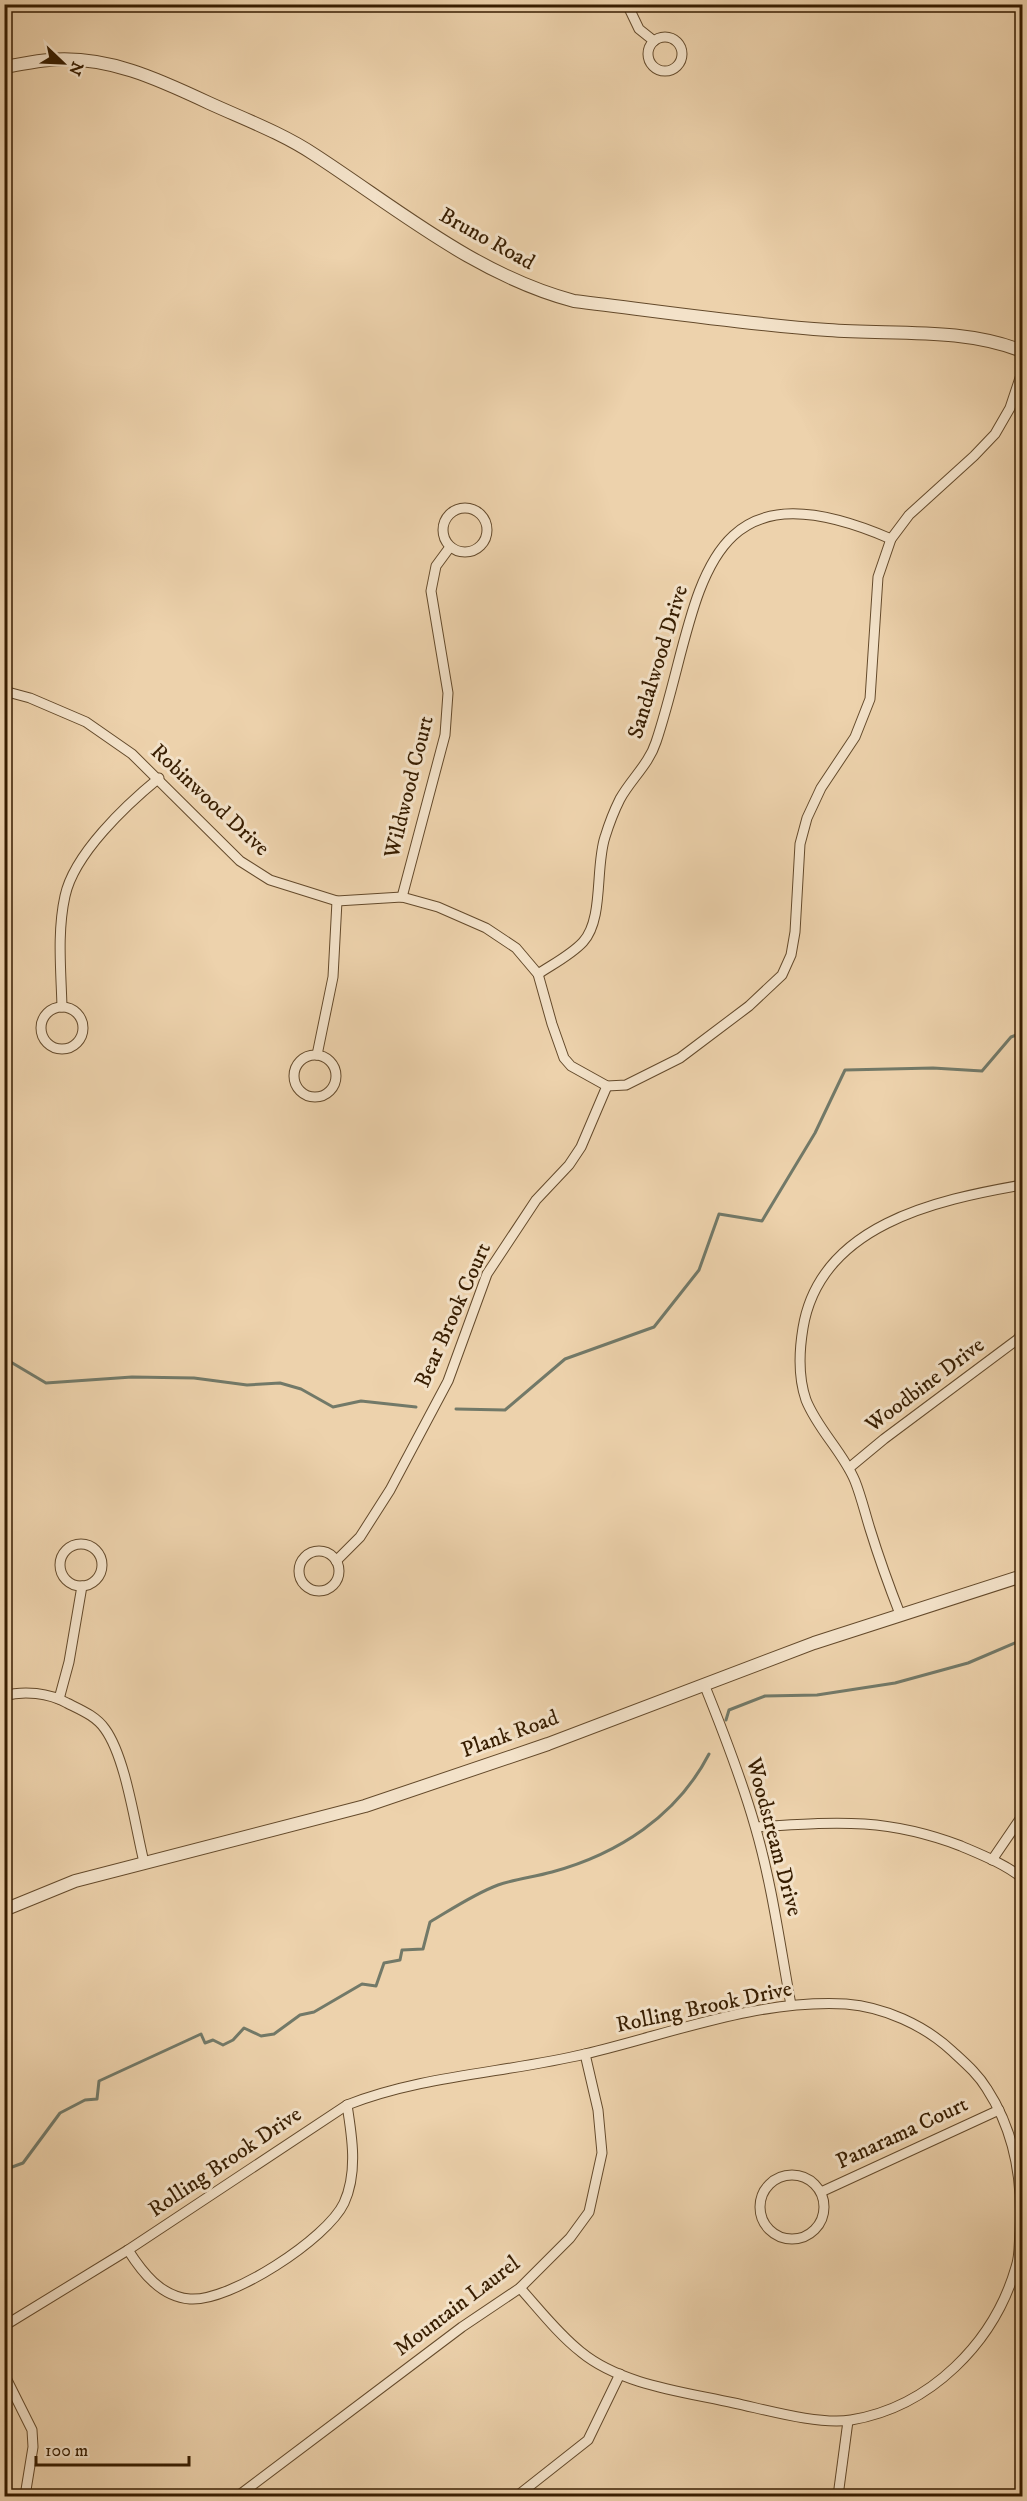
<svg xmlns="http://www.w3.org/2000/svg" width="1027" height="2501" viewBox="0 0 1027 2501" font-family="'IM FELL DW Pica',serif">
<rect width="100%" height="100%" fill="#edd2ac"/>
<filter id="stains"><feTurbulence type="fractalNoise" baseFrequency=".00333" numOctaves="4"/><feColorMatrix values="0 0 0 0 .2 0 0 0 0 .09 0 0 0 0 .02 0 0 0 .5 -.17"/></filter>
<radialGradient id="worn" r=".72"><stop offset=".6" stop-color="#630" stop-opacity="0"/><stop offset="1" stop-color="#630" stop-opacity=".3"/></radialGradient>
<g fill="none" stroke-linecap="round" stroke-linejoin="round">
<!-- stream -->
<g stroke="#727968" stroke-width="3">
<polyline points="4,1358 46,1383 132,1377 194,1378 247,1385 280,1383 301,1389 333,1407 361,1401 416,1407"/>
<polyline points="456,1409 505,1410 565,1359 654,1327 699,1270 719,1214 762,1221 815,1133 845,1070 933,1068 982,1071 1011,1037 1022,1033"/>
<polyline points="726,1720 729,1710 765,1696 817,1695 895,1683 968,1663 1022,1640"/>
<path d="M4,2170L23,2163L60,2113L85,2100L97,2099L99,2081L201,2034L205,2043L213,2040L223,2045L233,2040L244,2028L261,2036L274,2034L300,2015L314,2012L362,1984L376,1986L384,1963L400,1960L402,1950L423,1949L430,1922C452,1909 474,1894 498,1885C515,1879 534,1877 552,1872C618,1854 677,1816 709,1754"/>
</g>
<!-- minor casing -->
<g stroke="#644a2b" stroke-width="11">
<g id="minor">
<polyline points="627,4 639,29 654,41"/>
<circle cx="665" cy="54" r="17"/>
<circle cx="465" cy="530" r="22"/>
<polyline points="4,691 30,698 86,722 132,754 240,861 270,880 337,901 402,897 438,907 486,928 516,948 538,974 552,1024 564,1058 571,1066 607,1086 626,1085 680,1058 749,1006 782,975 791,955 795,932 800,844 807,818 821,788 855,737 870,699 878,577 891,539 909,515 974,456 995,434 1010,408 1022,372"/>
<polyline points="402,897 445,735 448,693 431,591 436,566 450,547"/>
<path d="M538,974C553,964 571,955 583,942C604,919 595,867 605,837C609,824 614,811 620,799C631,779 649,764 656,742C702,604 692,453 891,539"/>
<path d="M62,1007C61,970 57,932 65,896C74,854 126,805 159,778"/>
<circle cx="62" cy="1028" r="21"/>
<polyline points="317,1055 333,977 337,901"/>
<circle cx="315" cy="1076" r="21"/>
<polyline points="849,1468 884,1439 1018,1339 1022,1332"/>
<circle cx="81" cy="1565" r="21"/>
<circle cx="319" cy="1571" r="20"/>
<polyline points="336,1561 360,1537 390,1490 448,1381 487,1274 536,1200 569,1165 581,1147 607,1086"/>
<path d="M900,1614C889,1586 879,1558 870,1529C865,1513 861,1496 855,1481C843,1452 818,1430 806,1400C798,1377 799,1352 803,1328C820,1225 936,1200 1022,1185"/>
<path d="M704,1684C723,1731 741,1777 755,1826C772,1884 780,1945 791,2005"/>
<path d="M4,1696C24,1690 49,1693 67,1703C81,1710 96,1716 105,1729C126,1758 135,1826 144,1862"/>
<polyline points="59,1699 69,1662 82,1586"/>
<path d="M756,1827C835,1822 885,1817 961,1846C982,1855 1005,1864 1022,1878"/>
<polyline points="992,1860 1022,1816"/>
<circle cx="792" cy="2207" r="32"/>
<polyline points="821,2192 999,2110"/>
<path d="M128,2250C142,2272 161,2297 190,2299C230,2302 327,2239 344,2203C358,2173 352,2136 347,2105"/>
<path d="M4,2326L128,2250L347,2105C424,2075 505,2073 585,2054C670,2034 757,1999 846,2004C884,2007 924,2025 952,2051C965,2063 978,2074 987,2089C1015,2132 1023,2180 1020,2231C1019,2242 1020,2256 1016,2267C994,2343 930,2407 851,2420C818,2425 767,2410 734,2403C685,2392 621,2385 581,2352C558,2334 539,2309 520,2288"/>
<polyline points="4,2374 32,2430 33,2447 25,2496"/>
<polyline points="238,2496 462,2327 520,2288 570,2238 589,2212 602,2153 598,2110 585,2054"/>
<polyline points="517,2496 588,2440 620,2374"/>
<polyline points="838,2496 848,2421"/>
</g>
</g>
<!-- tertiary casing -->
<g stroke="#644a2b" stroke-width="14">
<g id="tertiary">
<path d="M4,67C19,65 34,61 49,60C107,55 158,79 209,103C244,119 282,133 315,155C398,209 476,275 574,301C658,311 743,324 828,330C892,335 962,327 1022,351"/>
<polyline points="4,1910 75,1881 365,1806 548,1744 814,1643 1022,1576"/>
</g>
</g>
<!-- minor -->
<use href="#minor" stroke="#f3e2c9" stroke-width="9"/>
<!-- tertiary -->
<use href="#tertiary" stroke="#f3e2c9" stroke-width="12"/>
</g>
<g text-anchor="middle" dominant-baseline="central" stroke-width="6" stroke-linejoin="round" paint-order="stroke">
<!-- street labels -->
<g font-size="22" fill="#371d00" stroke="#f3e2c9">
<text transform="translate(487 239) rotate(29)">Bruno Road</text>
<text transform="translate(658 662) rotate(-73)">Sandalwood Drive</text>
<text transform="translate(409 787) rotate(-76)">Wildwood Court</text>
<text transform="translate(210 800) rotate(43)">Robinwood Drive</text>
<text transform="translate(453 1315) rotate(-66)">Bear Brook Court</text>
<text transform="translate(925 1385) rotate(-37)">Woodbine Drive</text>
<text transform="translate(510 1734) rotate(-20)">Plank Road</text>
<text transform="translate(774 1837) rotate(75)">Woodstream Drive</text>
<text transform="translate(704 2007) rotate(-12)">Rolling Brook Drive</text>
<text transform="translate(902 2133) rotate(-25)">Panarama Court</text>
<text transform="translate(225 2162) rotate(-34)">Rolling Brook Drive</text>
<text transform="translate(457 2306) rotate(-37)">Mountain Laurel</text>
</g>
</g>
<!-- margin -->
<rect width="1027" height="2501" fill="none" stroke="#edd2ac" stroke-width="24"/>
<rect x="6" y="6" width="1015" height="2489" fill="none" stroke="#371d00" stroke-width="3"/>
<rect x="12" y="12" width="1003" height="2477" fill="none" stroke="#371d00" stroke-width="1.5"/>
<!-- north arrow -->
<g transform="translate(63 63) rotate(113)" stroke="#f3e2c9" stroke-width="4.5" paint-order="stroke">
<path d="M0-4.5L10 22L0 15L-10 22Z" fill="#371d00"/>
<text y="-9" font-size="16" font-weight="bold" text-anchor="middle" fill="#371d00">N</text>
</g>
<!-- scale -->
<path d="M36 2456v9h153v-9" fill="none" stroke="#371d00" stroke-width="3"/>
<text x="45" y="2456" font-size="18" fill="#371d00" stroke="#f3e2c9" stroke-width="4.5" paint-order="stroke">100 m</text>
<rect width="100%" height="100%" filter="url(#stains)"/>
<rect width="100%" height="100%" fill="url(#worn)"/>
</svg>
